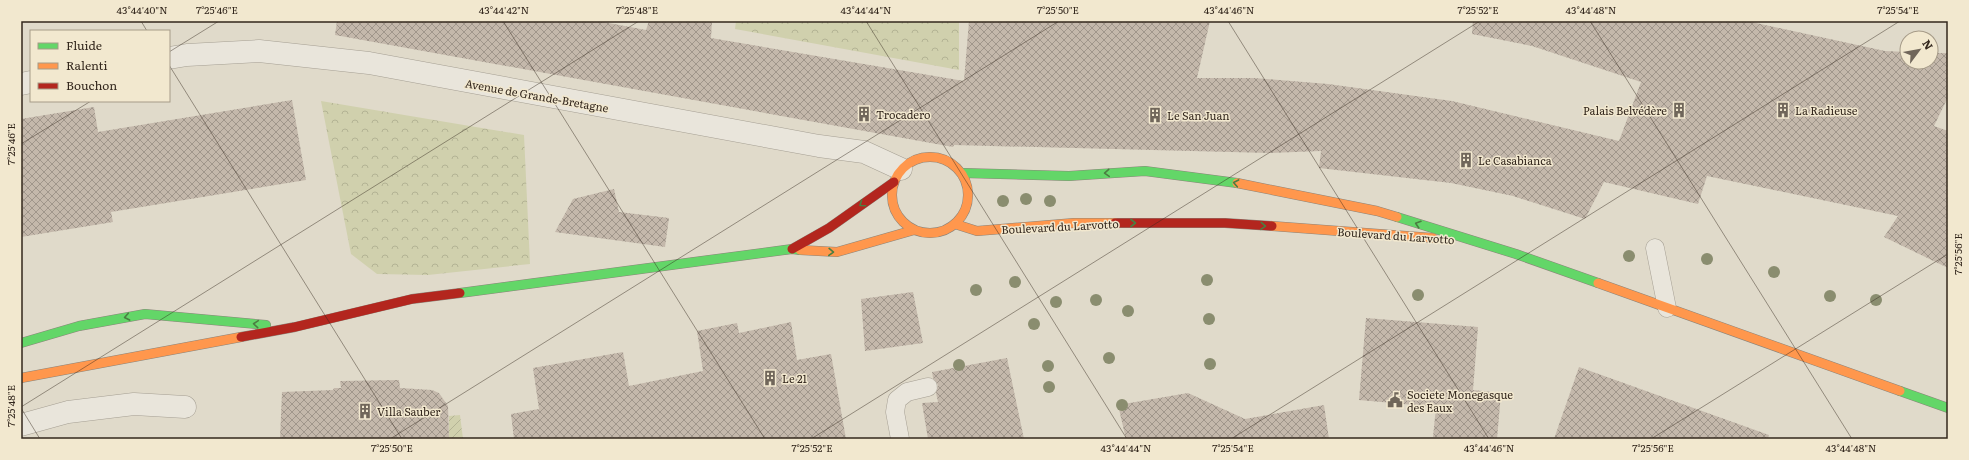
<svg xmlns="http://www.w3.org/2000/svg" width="1969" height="460" viewBox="0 0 1969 460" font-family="Literata,serif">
<defs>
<pattern id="park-crowns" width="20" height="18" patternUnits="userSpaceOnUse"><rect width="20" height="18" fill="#d0d0ad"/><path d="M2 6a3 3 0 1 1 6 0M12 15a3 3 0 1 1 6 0" fill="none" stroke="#b3b394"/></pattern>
<pattern id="garden-furrows" width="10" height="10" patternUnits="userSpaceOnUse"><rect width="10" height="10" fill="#d0d0ad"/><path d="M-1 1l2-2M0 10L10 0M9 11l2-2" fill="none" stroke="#b3b394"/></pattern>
<pattern id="building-cross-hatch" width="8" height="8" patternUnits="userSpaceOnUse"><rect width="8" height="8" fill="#c4b8ab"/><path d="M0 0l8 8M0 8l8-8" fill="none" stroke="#a0968b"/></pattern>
</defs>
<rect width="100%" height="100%" fill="#e0daca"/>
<!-- park -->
<g fill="url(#park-crowns)">
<polygon points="736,21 959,21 959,70 735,29"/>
<polygon points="321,101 524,135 530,264 428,275 377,274 351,254"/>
</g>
<!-- garden -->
<polygon fill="url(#garden-furrows)" points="460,415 463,439 449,439 449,416"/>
<!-- building -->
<g fill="url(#building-cross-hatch)">
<polygon points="337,21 598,21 646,30 649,21 712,21 711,38 964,81 969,21 1210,21 1197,78 1254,78 1328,84 1452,101 1619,141 1641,82 1532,46 1472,34 1473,21 1747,21 1885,51 1907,52 1907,62 1931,62 1931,53 1948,53 1948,97 1934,126 1948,131 1948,268 1884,237 1898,216 1707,176 1698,204 1604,182 1585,219 1513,196 1451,183 1319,168 1321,151 1269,153 954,145 953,147 335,35"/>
<polygon points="292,100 306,180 111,212 113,222 21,237 21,119 94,107 98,132"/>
<polygon points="614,189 619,212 669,218 665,247 555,232 573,199"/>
<polygon points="913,292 923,343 865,351 861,299"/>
<polygon points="1366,318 1478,327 1473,390 1501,393 1497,439 1433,437 1436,407 1359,400"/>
<polygon points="791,322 797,360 831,354 846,439 514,439 511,414 539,409 533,368 623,352 629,386 703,371 697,331 737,323 739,333"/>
<polygon points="1007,358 1024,439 928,439 922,403 938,402 936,393 938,385 933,378 932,372"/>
<polygon points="1579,367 1769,435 1768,439 1554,439"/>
<polygon points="399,380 400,388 432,390 439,393 448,406 449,439 280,439 282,392 333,390 334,388 341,388 340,381"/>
<polygon points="1188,393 1245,419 1324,405 1329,439 1126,439 1118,405"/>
</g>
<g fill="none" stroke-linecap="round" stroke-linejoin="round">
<!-- lane casing -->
<g stroke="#a59f93" stroke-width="19">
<g id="lane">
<polyline points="1655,248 1667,308"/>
<polyline points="900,439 895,412 897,400 907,392 928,387"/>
</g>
</g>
<!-- street casing -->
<g stroke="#a59f93" stroke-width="23">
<g id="street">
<polyline points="169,58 187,55 259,51 369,63 819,146 864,152 901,169"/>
<polyline points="21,84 31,82"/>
<polyline points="21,425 68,412 134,404 185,407"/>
</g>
</g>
<!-- fast casing -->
<g stroke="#8b847a" stroke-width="10">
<g id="fast">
<polyline points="963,173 1069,176 1145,171 1237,183"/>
<polyline points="1397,217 1516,254 1598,283"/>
<polyline points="460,293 792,249 800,250"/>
<polyline points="21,343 79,326 145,314 266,325"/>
<polyline points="1900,391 1948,408"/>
</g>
</g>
<!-- slow casing -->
<g stroke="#8b847a" stroke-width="10">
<g id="slow">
<circle cx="930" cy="195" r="38"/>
<polyline points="1237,183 1377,211 1397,217"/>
<polyline points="955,224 977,231 1074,223 1115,223"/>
<polyline points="1272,226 1433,238"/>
<polyline points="800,250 837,252 914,230"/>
<polyline points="1598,283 1900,391"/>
<polyline points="21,378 241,337"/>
</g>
</g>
<!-- jam casing -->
<g stroke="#8b847a" stroke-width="10">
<g id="jam">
<polyline points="1115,223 1225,223 1272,226"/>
<polyline points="792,249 829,228 894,182"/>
<polyline points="241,337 295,327 412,299 460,293"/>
</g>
</g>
<!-- lane -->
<use href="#lane" stroke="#e9e5db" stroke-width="18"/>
<!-- street -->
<use href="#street" stroke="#e9e5db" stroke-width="22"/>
<!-- fast -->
<use href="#fast" stroke="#63d668" stroke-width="9"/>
<!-- slow -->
<use href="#slow" stroke="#ff974d" stroke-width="9"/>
<!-- jam -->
<use href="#jam" stroke="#b3261e" stroke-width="9"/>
</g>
<!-- trees -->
<g fill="#8a8d6f">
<circle cx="1026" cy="199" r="6"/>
<circle cx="1003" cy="201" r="6"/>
<circle cx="1050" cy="201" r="6"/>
<circle cx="1629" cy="256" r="6"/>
<circle cx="1707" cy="259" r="6"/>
<circle cx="1774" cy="272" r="6"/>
<circle cx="1207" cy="280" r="6"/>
<circle cx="1015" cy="282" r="6"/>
<circle cx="976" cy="290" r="6"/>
<circle cx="1418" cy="295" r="6"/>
<circle cx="1830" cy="296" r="6"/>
<circle cx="1096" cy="300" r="6"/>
<circle cx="1876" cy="300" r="6"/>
<circle cx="1056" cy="302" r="6"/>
<circle cx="1128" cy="311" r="6"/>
<circle cx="1209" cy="319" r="6"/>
<circle cx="1034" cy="324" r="6"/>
<circle cx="1109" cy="358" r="6"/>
<circle cx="1210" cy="364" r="6"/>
<circle cx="959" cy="365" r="6"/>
<circle cx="1048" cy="366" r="6"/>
<circle cx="1049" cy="387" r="6"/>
<circle cx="1122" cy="405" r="6"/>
</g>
<!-- one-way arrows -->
<defs><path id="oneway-chevron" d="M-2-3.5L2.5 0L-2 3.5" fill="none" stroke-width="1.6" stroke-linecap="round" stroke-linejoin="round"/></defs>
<g stroke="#4b7e42">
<use href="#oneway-chevron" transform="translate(1107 173) rotate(176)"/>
<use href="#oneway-chevron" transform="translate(1236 183) rotate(-169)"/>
<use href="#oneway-chevron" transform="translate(862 204) rotate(145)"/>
<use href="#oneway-chevron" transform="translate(1133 223)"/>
<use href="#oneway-chevron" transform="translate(1418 224) rotate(-162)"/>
<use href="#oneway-chevron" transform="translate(1263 226) rotate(4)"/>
<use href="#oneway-chevron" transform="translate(831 252) rotate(2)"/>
<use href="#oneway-chevron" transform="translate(127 317) rotate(169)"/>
<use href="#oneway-chevron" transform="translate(256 324) rotate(-175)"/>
</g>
<!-- ticks -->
<path fill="none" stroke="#33271d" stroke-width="1" stroke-opacity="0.45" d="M141,21L147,31M503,21L765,439M866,21L1127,439M1228,21L1489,439M1590,21L1852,439M169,52L219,21M169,65L402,439M21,144L91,101M21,407L639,21M21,408L40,439M390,439L1059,21M811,439L1480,21M1231,439L1900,21M1651,439L1948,254"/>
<!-- icons -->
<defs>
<g id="building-bare" transform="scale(1.2)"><path d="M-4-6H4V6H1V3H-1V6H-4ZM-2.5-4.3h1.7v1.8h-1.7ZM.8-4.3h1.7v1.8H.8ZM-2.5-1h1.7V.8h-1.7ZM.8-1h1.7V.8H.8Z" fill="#70665a" stroke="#f2e8cf" stroke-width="2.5" paint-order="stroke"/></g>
<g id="civic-bare" transform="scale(1.2)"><path d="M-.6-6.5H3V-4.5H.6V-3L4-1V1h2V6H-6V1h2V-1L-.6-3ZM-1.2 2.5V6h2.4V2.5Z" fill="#70665a" stroke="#f2e8cf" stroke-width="2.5" paint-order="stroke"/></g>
</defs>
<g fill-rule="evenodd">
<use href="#building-bare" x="1679" y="110"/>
<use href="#building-bare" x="1783" y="110"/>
<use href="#building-bare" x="864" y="114"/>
<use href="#building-bare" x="1155" y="115"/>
<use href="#building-bare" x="1466" y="160"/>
<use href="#building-bare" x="770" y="378"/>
<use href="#civic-bare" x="1395" y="400"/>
<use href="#building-bare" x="365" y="411"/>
</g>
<g text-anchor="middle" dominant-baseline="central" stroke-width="3" stroke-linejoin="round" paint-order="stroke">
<!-- street labels -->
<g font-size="11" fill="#33271d" stroke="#f2e8cf">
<text transform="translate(537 95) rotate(10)">Avenue de Grande-Bretagne</text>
<text transform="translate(1060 226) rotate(-3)">Boulevard du Larvotto</text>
<text transform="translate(1396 235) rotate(4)">Boulevard du Larvotto</text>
</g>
<!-- poi labels -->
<g font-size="11" fill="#33271d" stroke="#f2e8cf" text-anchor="start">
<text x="1667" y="110" text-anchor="end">Palais Belvédère</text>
<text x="1795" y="110">La Radieuse</text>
<text x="876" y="114">Trocadero</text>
<text x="1167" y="115">Le San Juan</text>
<text x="1478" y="160">Le Casabianca</text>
<text x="782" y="378">Le 21</text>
<text x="1407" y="394">Societe Monegasque<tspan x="1407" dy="13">des Eaux</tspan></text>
<text x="377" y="411">Villa Sauber</text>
</g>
</g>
<!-- border -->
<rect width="1969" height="460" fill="none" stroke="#f2e8cf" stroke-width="44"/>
<!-- legend -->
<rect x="30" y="30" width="140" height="72" fill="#f2e8cf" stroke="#a69b88"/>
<rect x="38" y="43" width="20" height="6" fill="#63d668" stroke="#a69b88"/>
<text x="66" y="50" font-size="12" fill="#33271d">Fluide</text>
<rect x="38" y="63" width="20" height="6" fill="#ff974d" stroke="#a69b88"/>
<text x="66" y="70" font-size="12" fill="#33271d">Ralenti</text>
<rect x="38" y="83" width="20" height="6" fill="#b3261e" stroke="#a69b88"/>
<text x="66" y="90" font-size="12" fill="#33271d">Bouchon</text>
<!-- north arrow -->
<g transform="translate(1919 50) rotate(58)"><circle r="19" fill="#f2e8cf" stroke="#a69b88"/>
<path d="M0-3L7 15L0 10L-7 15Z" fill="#70665a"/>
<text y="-6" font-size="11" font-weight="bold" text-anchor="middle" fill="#33271d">N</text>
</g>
<rect x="22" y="22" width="1925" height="416" fill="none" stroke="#33271d" stroke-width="1.5"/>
<g font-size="10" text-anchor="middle" fill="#33271d">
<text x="142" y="14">43°44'40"N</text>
<text x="217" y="14">7°25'46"E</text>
<text x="504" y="14">43°44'42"N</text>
<text x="637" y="14">7°25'48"E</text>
<text x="866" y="14">43°44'44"N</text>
<text x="1058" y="14">7°25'50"E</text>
<text x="1229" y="14">43°44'46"N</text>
<text x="1478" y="14">7°25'52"E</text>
<text x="1591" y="14">43°44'48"N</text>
<text x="1898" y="14">7°25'54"E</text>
<text transform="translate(11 144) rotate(-90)" y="4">7°25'46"E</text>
<text transform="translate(1958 254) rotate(-90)" y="4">7°25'56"E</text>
<text transform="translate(11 406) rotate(-90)" y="4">7°25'48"E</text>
<text x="392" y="452">7°25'50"E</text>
<text x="812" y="452">7°25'52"E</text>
<text x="1126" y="452">43°44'44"N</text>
<text x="1233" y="452">7°25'54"E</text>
<text x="1489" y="452">43°44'46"N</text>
<text x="1653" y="452">7°25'56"E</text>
<text x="1851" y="452">43°44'48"N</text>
</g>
</svg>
